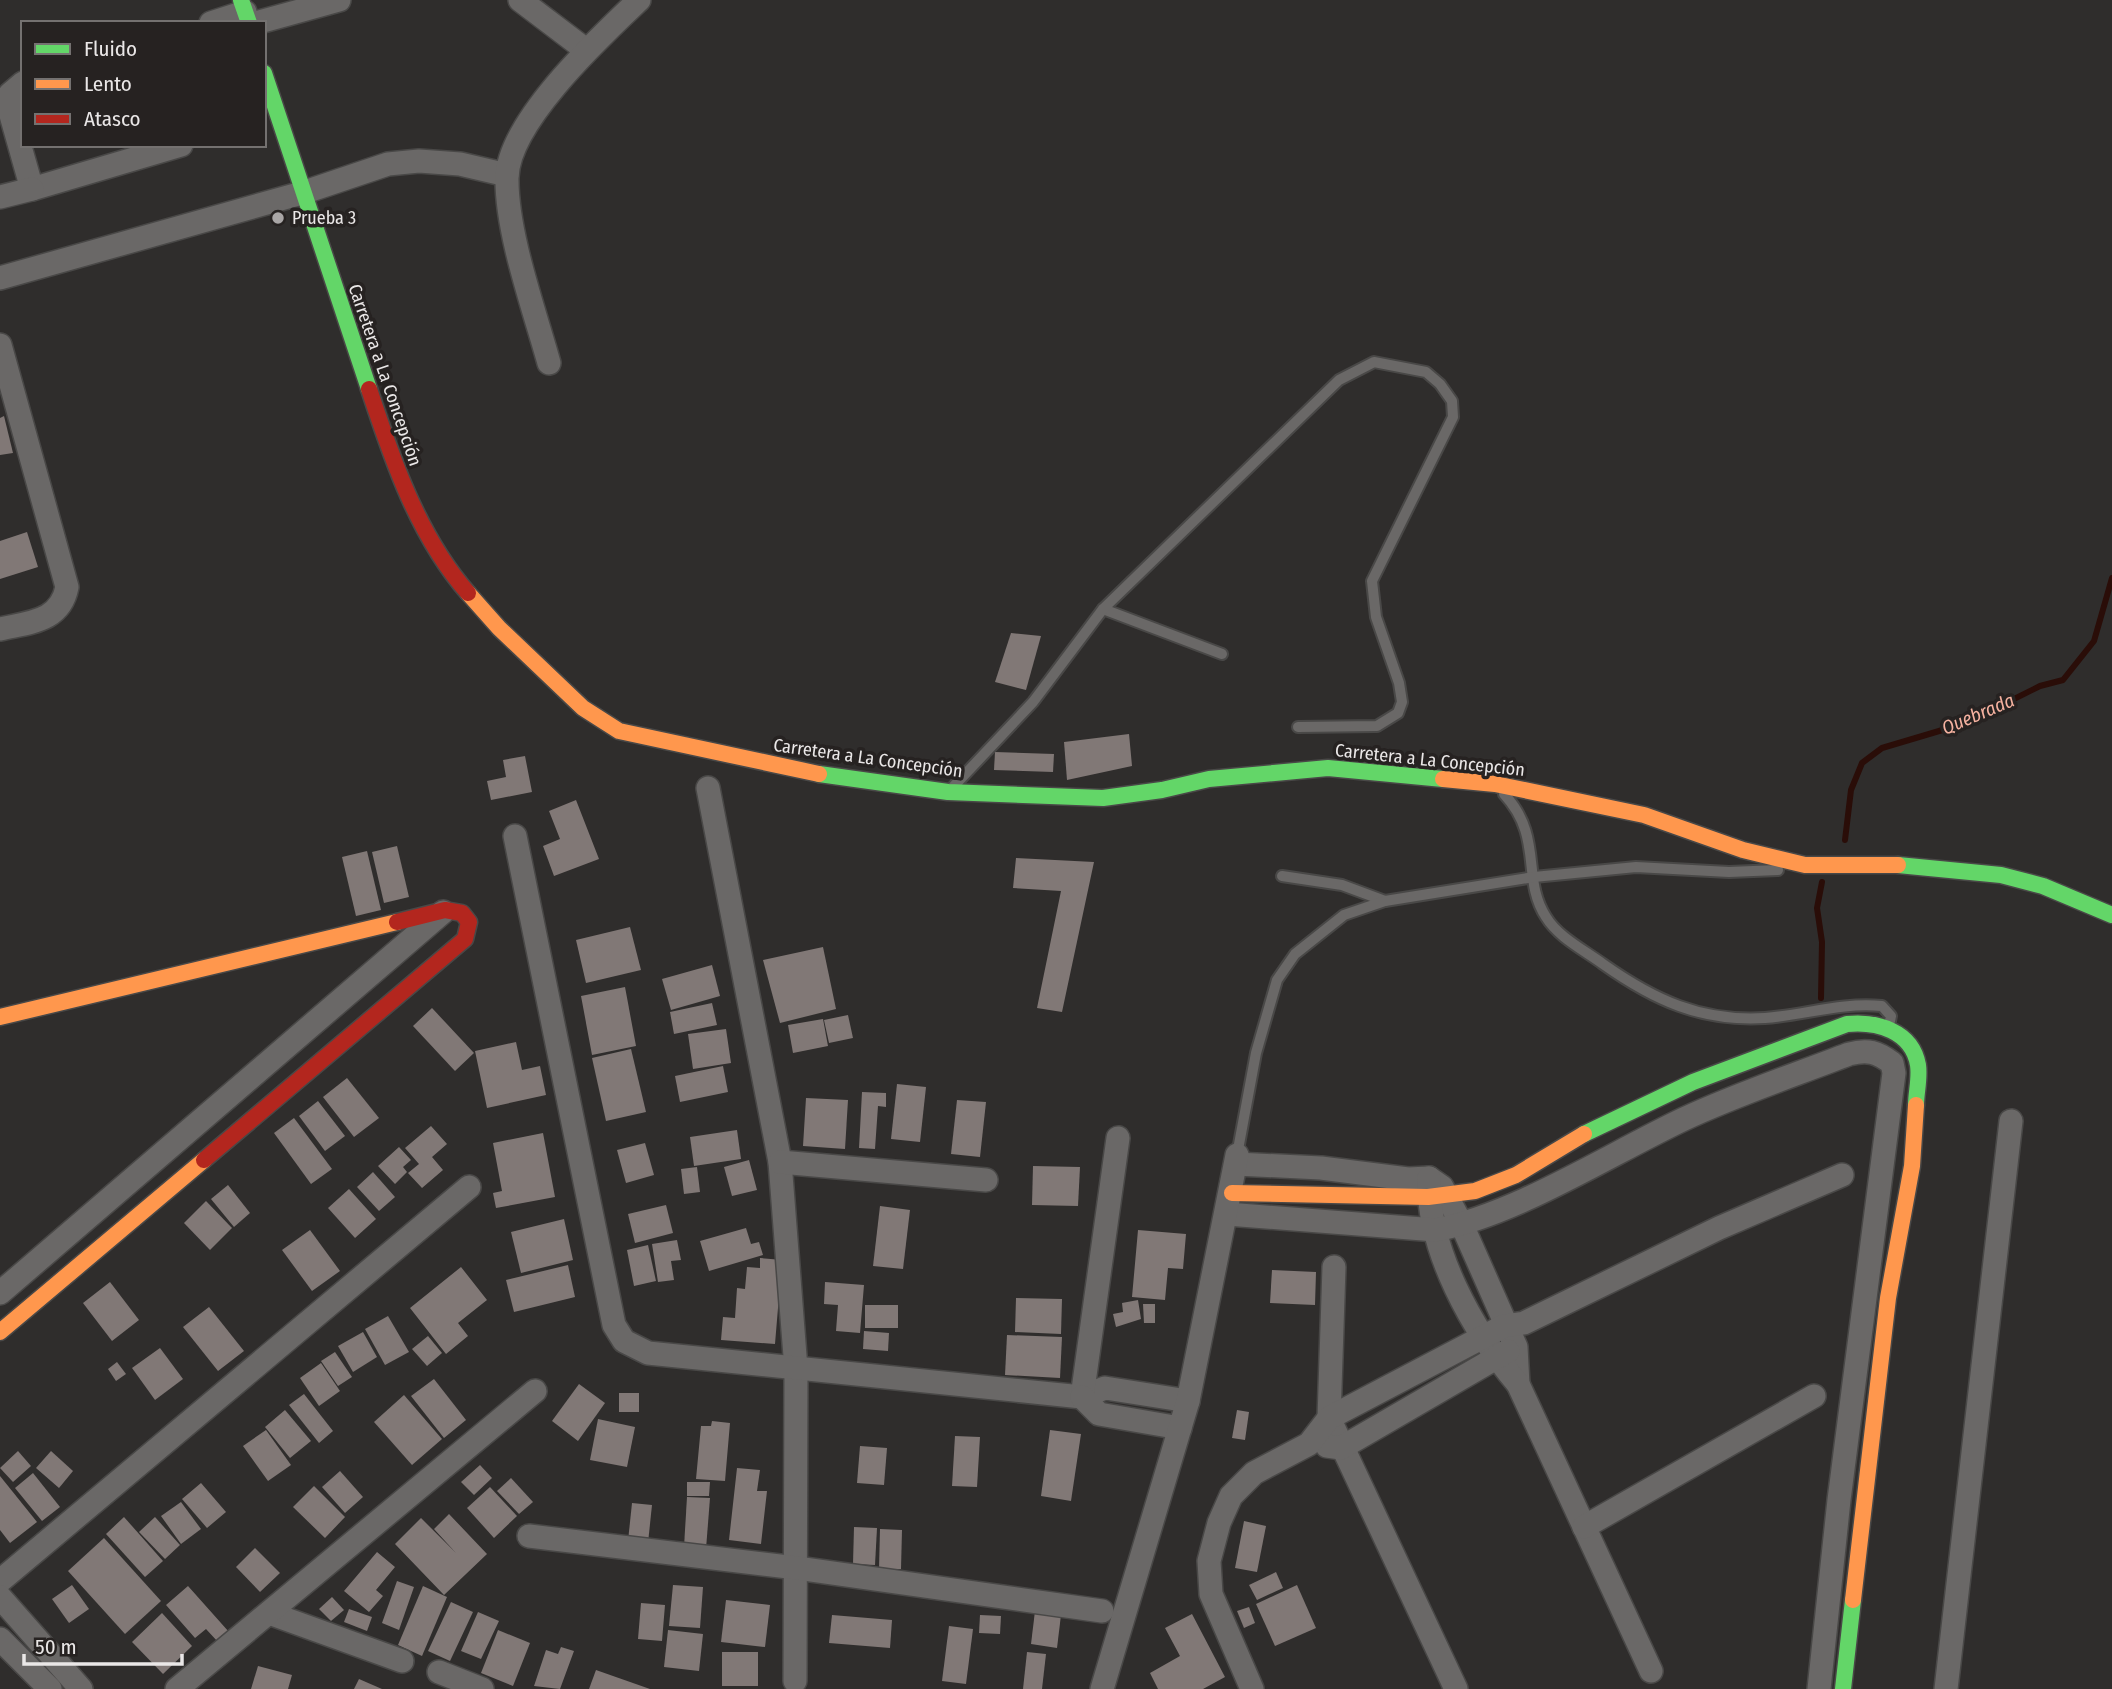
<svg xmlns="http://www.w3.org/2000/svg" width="2112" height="1689" viewBox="0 0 2112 1689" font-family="'Fira Sans Condensed',sans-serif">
<rect width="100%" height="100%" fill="#2f2d2c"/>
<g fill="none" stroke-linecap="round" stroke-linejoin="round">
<!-- stream -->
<g stroke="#2a0d08" stroke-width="6">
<polyline points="1845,840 1851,790 1862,763 1882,748 1966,723 2040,686 2063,680 2094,641 2112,578"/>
<polyline points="1821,998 1822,942 1817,908 1822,882"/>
</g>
</g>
<!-- building -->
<g fill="#817876">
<polygon points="4,416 13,453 0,455 0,418"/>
<polygon points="27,532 38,567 0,579 0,541"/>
<polygon points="1011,633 1041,636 1026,690 995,682"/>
<polygon points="1129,734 1132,766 1067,780 1064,742"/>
<polygon points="995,752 1054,754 1053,772 994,770"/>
<polygon points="525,756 532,792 491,800 487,781 506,777 503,760"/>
<polygon points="576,800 599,859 554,876 543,846 560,839 549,811"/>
<polygon points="397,846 409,897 384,903 372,852"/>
<polygon points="367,851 381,910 356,916 342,857"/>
<polygon points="1016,858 1094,862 1062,1012 1037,1008 1061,891 1013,888"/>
<polygon points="630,927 641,970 586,983 576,940"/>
<polygon points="823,947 836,1009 780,1023 763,960"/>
<polygon points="712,965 720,996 671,1010 662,979"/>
<polygon points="625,987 636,1046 592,1055 581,996"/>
<polygon points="712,1003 717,1025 674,1034 670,1012"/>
<polygon points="432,1008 474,1053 455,1071 413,1026"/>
<polygon points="848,1015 853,1038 829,1043 824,1020"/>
<polygon points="823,1019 828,1046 793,1053 788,1025"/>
<polygon points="726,1029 731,1063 693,1069 688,1034"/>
<polygon points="516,1042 522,1070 540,1066 546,1095 487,1108 475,1051"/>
<polygon points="631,1049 646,1112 606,1121 592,1058"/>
<polygon points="723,1066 728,1092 680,1102 675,1076"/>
<polygon points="347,1078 379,1118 354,1137 323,1097"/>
<polygon points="897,1084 926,1087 920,1142 891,1139"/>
<polygon points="862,1092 886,1093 886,1107 878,1106 875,1149 859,1148"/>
<polygon points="806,1098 848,1100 845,1149 803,1146"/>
<polygon points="957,1100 986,1102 980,1157 951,1154"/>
<polygon points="318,1101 345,1136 325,1151 299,1116"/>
<polygon points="294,1118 332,1169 311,1184 274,1133"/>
<polygon points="431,1126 447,1144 432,1157 443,1170 422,1188 408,1173 419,1164 405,1148"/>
<polygon points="737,1130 741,1159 694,1166 690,1137"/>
<polygon points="543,1133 555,1197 496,1208 493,1193 502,1191 493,1143"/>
<polygon points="645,1143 654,1175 626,1183 617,1150"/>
<polygon points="399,1147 411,1160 403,1167 407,1172 395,1184 378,1166"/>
<polygon points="749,1160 757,1190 732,1196 724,1167"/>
<polygon points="1033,1166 1080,1167 1078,1206 1032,1205"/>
<polygon points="697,1167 700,1192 684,1194 681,1169"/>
<polygon points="373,1172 395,1197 379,1211 357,1187"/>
<polygon points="228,1185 250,1213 234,1227 211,1199"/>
<polygon points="349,1189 376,1219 355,1238 328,1208"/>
<polygon points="206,1201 232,1228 210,1250 184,1223"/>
<polygon points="666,1205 673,1233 635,1243 628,1214"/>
<polygon points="880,1206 910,1210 903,1269 873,1266"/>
<polygon points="564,1219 573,1260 521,1273 511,1232"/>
<polygon points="746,1228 751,1244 759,1242 763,1255 709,1271 700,1241"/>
<polygon points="310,1230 340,1271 312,1291 282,1250"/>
<polygon points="1138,1230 1186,1234 1183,1269 1168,1268 1165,1300 1132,1297"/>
<polygon points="677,1240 681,1260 671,1261 674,1280 658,1282 652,1244"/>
<polygon points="648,1245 656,1281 634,1286 627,1250"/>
<polygon points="760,1258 782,1260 775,1344 721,1340 723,1317 735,1318 737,1288 745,1289 747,1267 760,1268"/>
<polygon points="568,1265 575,1297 514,1312 506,1280"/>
<polygon points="461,1267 487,1300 458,1323 468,1336 446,1354 410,1308"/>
<polygon points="1272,1270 1316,1272 1315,1305 1270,1303"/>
<polygon points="110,1282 139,1320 112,1341 83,1303"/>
<polygon points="825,1282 864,1285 860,1333 836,1331 838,1305 824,1304"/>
<polygon points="1016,1298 1062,1299 1061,1334 1015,1332"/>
<polygon points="1138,1300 1141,1319 1116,1327 1113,1314 1123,1312 1122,1303"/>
<polygon points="1143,1304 1155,1304 1155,1323 1144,1323"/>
<rect x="865" y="1305" width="33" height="23"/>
<polygon points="209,1307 244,1351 218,1371 183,1327"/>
<polygon points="388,1316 409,1352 385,1365 365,1329"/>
<polygon points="864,1331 889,1333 888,1351 863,1349"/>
<polygon points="363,1332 377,1357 353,1372 338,1346"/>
<polygon points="1007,1335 1062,1337 1060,1378 1005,1375"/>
<polygon points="428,1336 442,1353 427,1366 412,1349"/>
<polygon points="160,1348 183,1379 155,1400 132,1368"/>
<polygon points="335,1352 352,1377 338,1386 321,1361"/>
<polygon points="117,1362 126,1374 116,1381 108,1369"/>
<polygon points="321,1363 340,1391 319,1406 300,1378"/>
<polygon points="434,1379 466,1420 444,1438 411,1396"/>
<polygon points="579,1384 605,1403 578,1441 552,1421"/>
<rect x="619" y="1393" width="20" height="19"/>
<polygon points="304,1394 333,1431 319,1443 289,1405"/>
<polygon points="404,1395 442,1439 412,1465 374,1422"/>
<polygon points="285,1410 311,1441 290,1458 265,1427"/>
<polygon points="1237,1410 1249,1412 1245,1440 1232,1438"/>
<polygon points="598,1419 635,1427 627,1467 590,1460"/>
<polygon points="712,1421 730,1423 725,1481 696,1479 701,1426 711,1426"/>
<polygon points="266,1430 291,1465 268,1481 243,1446"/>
<polygon points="1050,1430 1081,1434 1071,1501 1041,1496"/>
<polygon points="955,1436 980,1437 977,1487 952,1486"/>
<polygon points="860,1446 887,1448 884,1485 857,1483"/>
<polygon points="18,1451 31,1466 13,1482 0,1468"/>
<polygon points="51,1451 73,1471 59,1488 36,1468"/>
<polygon points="480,1465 492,1478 474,1495 461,1482"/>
<polygon points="737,1468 760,1470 757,1491 767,1491 761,1544 729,1540"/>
<polygon points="340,1471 363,1497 345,1513 322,1487"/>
<polygon points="33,1473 60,1507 42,1521 15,1488"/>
<polygon points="0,1476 37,1522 10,1543 0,1530"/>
<polygon points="511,1478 533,1502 519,1514 497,1491"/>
<polygon points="687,1482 710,1482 709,1496 687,1496"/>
<polygon points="201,1483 226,1512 207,1528 182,1499"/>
<polygon points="314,1486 345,1517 325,1538 293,1507"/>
<polygon points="490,1487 517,1516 494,1538 467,1508"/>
<polygon points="687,1497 710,1498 706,1549 684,1547"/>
<polygon points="181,1502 201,1529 181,1544 161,1516"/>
<polygon points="632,1503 652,1505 648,1543 628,1541"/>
<polygon points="449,1514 487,1554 444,1595 395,1544 421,1518 456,1553 434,1529"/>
<polygon points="124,1517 163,1561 145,1577 106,1534"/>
<polygon points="155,1517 180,1545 165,1559 139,1532"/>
<polygon points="1244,1521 1266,1526 1257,1572 1235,1568"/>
<polygon points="854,1527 877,1528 875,1565 853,1564"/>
<polygon points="880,1529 902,1530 901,1569 879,1569"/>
<polygon points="104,1538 161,1601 125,1634 68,1571"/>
<polygon points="255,1548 280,1573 260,1592 236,1567"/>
<polygon points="377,1552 395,1567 376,1590 383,1596 369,1612 344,1591"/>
<polygon points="1276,1572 1283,1588 1257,1600 1249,1585"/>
<polygon points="397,1581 414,1587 399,1630 382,1623"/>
<polygon points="72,1585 89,1609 69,1623 52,1599"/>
<polygon points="673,1585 703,1587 700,1628 669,1626"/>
<polygon points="1297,1585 1316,1628 1275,1646 1256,1604"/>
<polygon points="188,1586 229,1632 218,1642 206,1629 195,1638 166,1605"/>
<polygon points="423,1586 447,1597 422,1656 398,1645"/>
<polygon points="332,1597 344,1610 331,1621 319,1609"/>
<polygon points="726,1600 770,1605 765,1647 721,1642"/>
<polygon points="451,1602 473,1612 450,1661 428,1651"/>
<polygon points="641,1603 665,1605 662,1641 638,1639"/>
<polygon points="1249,1607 1255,1623 1244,1628 1237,1611"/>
<polygon points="349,1609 372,1617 367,1631 344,1622"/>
<polygon points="1035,1611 1061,1615 1057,1648 1031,1644"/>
<polygon points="478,1612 499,1621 481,1659 461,1651"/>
<polygon points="162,1613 192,1646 163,1674 132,1642"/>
<polygon points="1192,1614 1225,1677 1203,1689 1158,1689 1150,1673 1180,1656 1165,1628"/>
<polygon points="832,1615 892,1620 890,1648 829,1643"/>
<polygon points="980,1615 1001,1616 1000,1634 979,1633"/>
<polygon points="949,1626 973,1629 966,1684 942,1681"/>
<polygon points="498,1630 530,1643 513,1686 481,1673"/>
<polygon points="668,1630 703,1634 699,1671 664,1667"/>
<polygon points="561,1647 574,1651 560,1689 534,1686 546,1650 558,1654"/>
<rect x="722" y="1652" width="36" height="34"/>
<polygon points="1027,1652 1046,1654 1042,1689 1023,1689"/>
<polygon points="258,1666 292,1675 288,1689 251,1689"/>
<polygon points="596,1670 650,1689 589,1689"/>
<polygon points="359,1679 382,1689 354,1689"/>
</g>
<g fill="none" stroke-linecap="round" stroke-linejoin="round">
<!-- lane casing -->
<g stroke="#494847" stroke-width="14">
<g id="lane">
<polyline points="1103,609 1222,654"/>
<polyline points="953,787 1033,702 1103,609 1339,380 1374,362 1426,372 1440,384 1452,401 1453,417 1372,581 1376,617 1399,683 1402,702 1398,713 1377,726 1298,727"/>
<path d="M1504,794C1544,837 1521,879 1546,917C1558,937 1584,950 1603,964C1654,1000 1701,1022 1765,1018C1805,1015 1841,1002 1882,1006L1891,1016L1890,1021"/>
<polyline points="1282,876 1342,885 1385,901"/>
<polyline points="1237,1155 1256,1053 1277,980 1295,954 1344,915 1385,901 1534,877 1636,867 1729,872 1778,870"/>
</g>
</g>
<!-- street casing -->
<g stroke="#494847" stroke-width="26">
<g id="street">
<polyline points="520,0 586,50"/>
<polyline points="211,23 245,12"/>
<polyline points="256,23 339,0"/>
<polyline points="23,83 10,94 9,108 32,189 181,145"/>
<polyline points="0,197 32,189"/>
<polyline points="0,278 302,193 388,164 419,161 460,164 507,175"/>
<path d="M0,345L67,587C60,622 30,622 0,629"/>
<path d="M549,363C534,309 506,232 507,177C509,121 600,37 639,0"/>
<polyline points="708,788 780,1162 796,1369 795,1681"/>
<polyline points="515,836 614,1325 624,1341 648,1353 1082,1397 1105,1388 1188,1401"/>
<polyline points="780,1162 986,1180"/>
<polyline points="1236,1164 1321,1168 1408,1179 1429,1178 1442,1187 1462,1225 1516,1347 1518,1384"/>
<path d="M1429,1178C1427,1250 1473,1331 1518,1384L1651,1671"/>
<path d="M1227,1214L1436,1230C1517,1214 1608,1155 1684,1119C1737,1094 1795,1075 1849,1054C1868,1049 1877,1052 1892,1063L1894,1073L1839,1500L1819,1689"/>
<polyline points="1334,1267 1329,1418 1456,1689"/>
<polyline points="0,1293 443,912"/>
<polyline points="1082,1397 1118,1138"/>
<polyline points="1082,1397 1099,1414 1180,1428"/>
<polyline points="1327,1446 1341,1448 1508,1351"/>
<polyline points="1584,1527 1814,1396"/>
<polyline points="529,1536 797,1568 1102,1611"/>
<polyline points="0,1581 469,1187"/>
<polyline points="0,1597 81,1689"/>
<polyline points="269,1613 402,1661"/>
<polyline points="0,1639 50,1689"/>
<polyline points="439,1672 482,1689"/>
<polyline points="177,1689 535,1391"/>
<polyline points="1102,1689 1188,1401 1237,1155"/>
<polyline points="1252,1689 1211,1594 1209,1561 1219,1523 1231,1496 1254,1473 1309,1444 1329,1418 1504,1326 1524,1323 1719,1228 1842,1175"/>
<polyline points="1946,1689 2011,1121"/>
</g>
</g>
<!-- fast casing -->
<g stroke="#494847" stroke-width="19">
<g id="fast">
<polyline points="241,0 249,23"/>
<polyline points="264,73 369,389"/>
<polyline points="819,774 948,792 1103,798 1162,790 1209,779 1328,768 1443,779"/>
<polyline points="1898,865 2001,875 2043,886 2112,915"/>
<path d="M1584,1134L1693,1082L1847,1024C1877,1021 1912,1031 1918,1065C1920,1078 1916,1093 1916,1105"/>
<polyline points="1843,1689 1853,1600"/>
</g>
</g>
<!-- slow casing -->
<g stroke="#494847" stroke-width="19">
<g id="slow">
<polyline points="468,593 499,628 583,708 619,731 819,774"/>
<polyline points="1443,779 1495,784 1644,815 1743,850 1805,865 1898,865"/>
<polyline points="0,1017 397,922"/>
<polyline points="1232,1193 1428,1197 1475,1191 1516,1175 1584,1134"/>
<polyline points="0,1332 204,1160"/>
<polyline points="1853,1600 1888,1298 1912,1166 1916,1105"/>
</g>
</g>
<!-- jam casing -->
<g stroke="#494847" stroke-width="19">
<g id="jam">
<path d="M369,389C392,459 418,536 468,593"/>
<polyline points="204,1160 465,939 469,922 462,913 445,910 397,922"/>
</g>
</g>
<!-- lane -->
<use href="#lane" stroke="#6a6867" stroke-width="10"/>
<!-- street -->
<use href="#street" stroke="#6a6867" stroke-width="23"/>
<!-- fast -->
<use href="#fast" stroke="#63d668" stroke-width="16"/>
<!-- slow -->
<use href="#slow" stroke="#ff974d" stroke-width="16"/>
<!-- jam -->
<use href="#jam" stroke="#b3261e" stroke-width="16"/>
</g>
<!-- markers -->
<circle fill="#a9a6a6" stroke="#262221" stroke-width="2.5" cx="278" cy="218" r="7"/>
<g text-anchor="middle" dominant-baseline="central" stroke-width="7" stroke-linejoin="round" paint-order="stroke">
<!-- poi labels -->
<g font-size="18" fill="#eae7e7" stroke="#262221" text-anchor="start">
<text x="292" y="218">Prueba 3</text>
</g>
<!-- street labels -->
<g font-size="18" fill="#eae7e7" stroke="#262221">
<text transform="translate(385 375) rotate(71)">Carretera a La Concepción</text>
<text transform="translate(868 758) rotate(8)">Carretera a La Concepción</text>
<text transform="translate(1430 760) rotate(6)">Carretera a La Concepción</text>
</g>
<!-- water labels -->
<g font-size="19" font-style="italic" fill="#f6b2a0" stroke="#262221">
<text transform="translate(1978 714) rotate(-23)">Quebrada</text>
</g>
</g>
<!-- legend -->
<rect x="21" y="21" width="245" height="126" fill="#262221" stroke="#747170" stroke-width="2"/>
<rect x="35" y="44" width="35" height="10" fill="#63d668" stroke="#747170" stroke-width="2"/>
<text x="84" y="56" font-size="21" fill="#eae7e7">Fluido</text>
<rect x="35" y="79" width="35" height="10" fill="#ff974d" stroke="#747170" stroke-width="2"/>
<text x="84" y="91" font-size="21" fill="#eae7e7">Lento</text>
<rect x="35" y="114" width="35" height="10" fill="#b3261e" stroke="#747170" stroke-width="2"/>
<text x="84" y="126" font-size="21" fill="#eae7e7">Atasco</text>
<!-- scale -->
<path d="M24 1654v10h158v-10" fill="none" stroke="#eae7e7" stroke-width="3.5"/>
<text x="35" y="1654" font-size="21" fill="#eae7e7" stroke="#262221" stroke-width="5" paint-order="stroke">50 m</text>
</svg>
